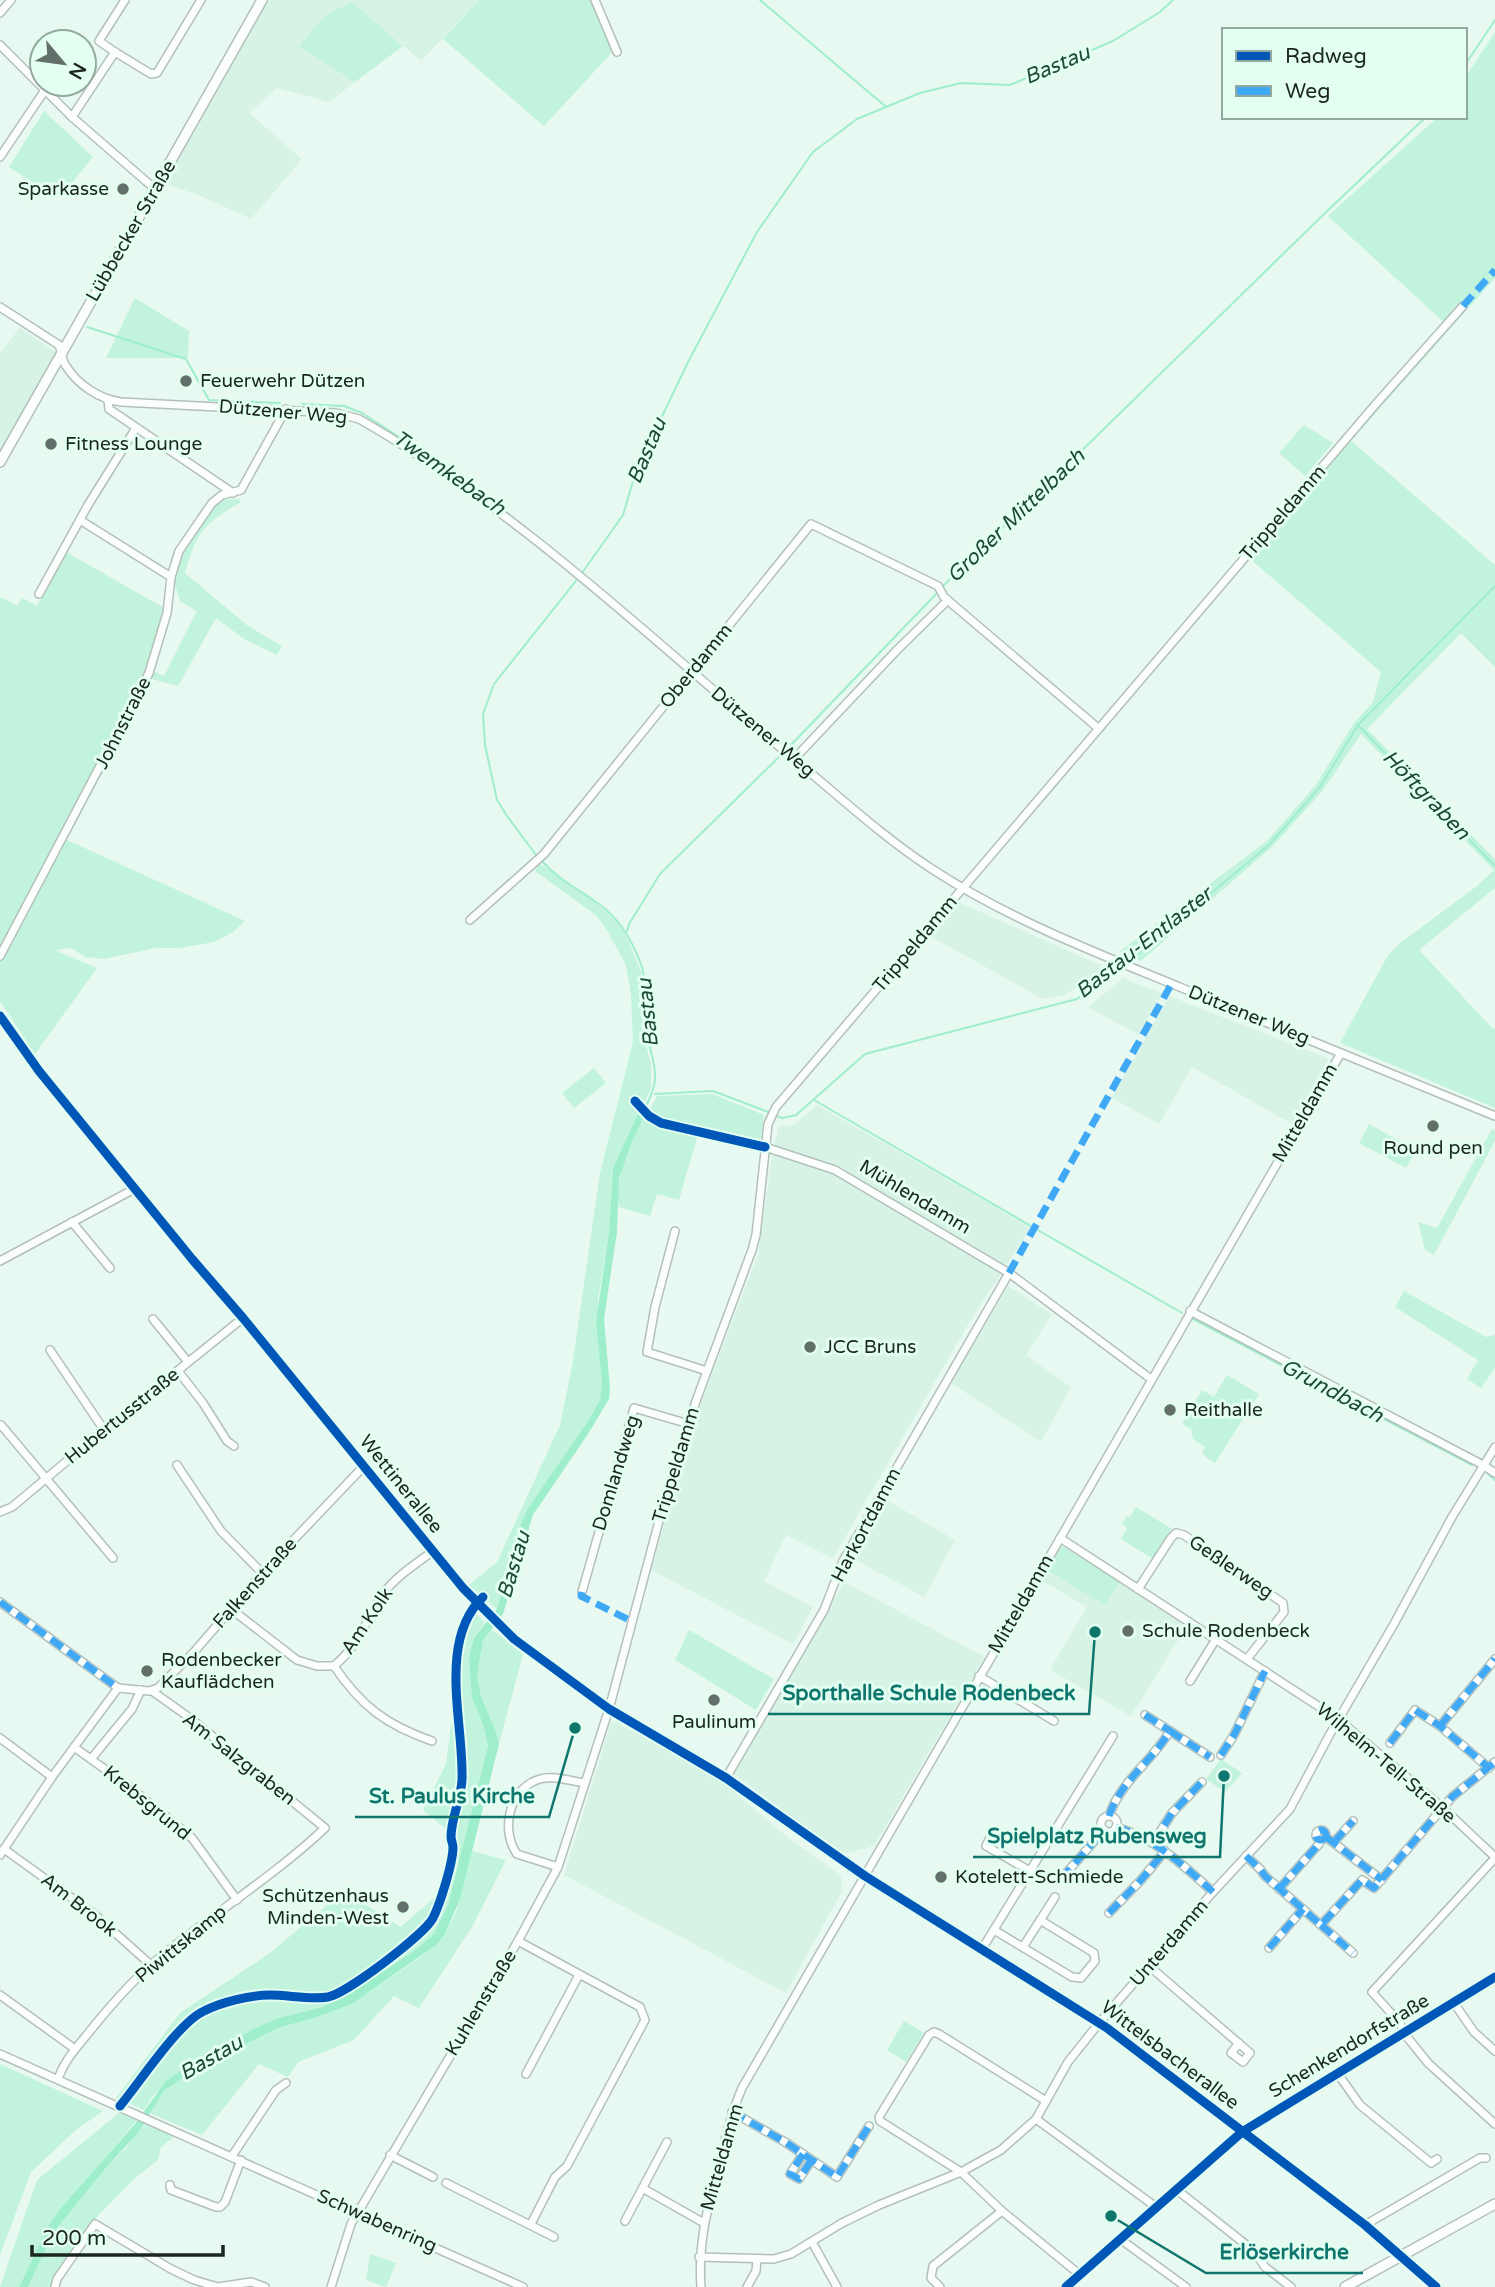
<svg xmlns="http://www.w3.org/2000/svg" width="1495" height="2287" viewBox="0 0 1495 2287" font-family="'Varela Round',sans-serif">
<rect width="100%" height="100%" fill="#e8f9f1"/>
<!-- built -->
<g fill="#d7f3e6">
<polygon points="267,0 479,0 421,61 352,2 299,46 355,82 329,102 277,88 249,113 302,159 251,219 201,196 163,183"/>
<polygon points="20,328 56,352 0,451 0,353"/>
<polygon points="960,903 1109,969 1064,995 1043,999 930,936"/>
<polygon points="1123,978 1162,993 1139,1035 1088,1007"/>
<polygon points="1169,996 1329,1059 1292,1124 1192,1067 1159,1124 1112,1098"/>
<polygon points="817,1105 1031,1227 966,1328 835,1555 832,1558 786,1535 764,1581 813,1607 793,1644 651,1570 692,1426 758,1254 772,1155 779,1126 794,1125"/>
<polygon points="1008,1286 1052,1314 1026,1355 1071,1387 1041,1442 951,1383"/>
<polygon points="885,1499 955,1540 924,1597 852,1558"/>
<polygon points="1060,1546 1068,1546 1188,1624 1131,1716 1050,1670 1087,1607 1039,1579"/>
<polygon points="844,1582 985,1657 874,1846 842,1854 734,1774"/>
<polygon points="611,1722 616,1722 719,1779 790,1839 841,1876 842,1891 786,1993 564,1875"/>
</g>
<!-- green -->
<g fill="#c2f3dd">
<polygon points="479,0 597,0 616,48 544,126 443,39"/>
<polygon points="352,2 403,46 355,82 299,46 327,14"/>
<polygon points="1495,32 1495,278 1351,441 1495,565 1495,667 1461,633 1367,729 1495,859 1495,888 1419,950 1493,1029 1495,1028 1495,1108 1340,1043 1387,957 1399,944 1477,886 1494,870 1361,734 1323,790 1273,846 1141,961 1119,952 1267,841 1315,786 1354,723 1373,702 1381,672 1248,557 1448,326 1328,216 1438,117 1465,117 1465,78"/>
<polygon points="44,111 93,157 65,191 46,191 9,167"/>
<polygon points="135,298 189,331 188,358 106,358"/>
<polygon points="1304,425 1333,443 1305,476 1279,453"/>
<path d="M238,499L241,502C205,523 196,532 185,573L248,626L282,646L277,655L244,639L216,618L178,686L152,679L67,840L245,921L233,932L214,942L180,948H156L104,959L86,957L71,948L55,950L97,968L35,1054L0,1001V600L1,597L17,606L22,598L37,606L66,552L166,609L149,669L164,676L197,611L180,601L173,578L183,541L218,500Z"/>
<polygon points="539,863 594,901 616,921 625,933 642,974 642,1030 651,1064 651,1089 613,1168 609,1231 598,1300 602,1382 600,1400 588,1421 528,1508 520,1526 497,1609 469,1585 497,1562 560,1425 572,1367 600,1173 633,1042 631,995 626,965 608,932 597,916 535,871"/>
<polygon points="594,1068 606,1083 574,1108 562,1093"/>
<polygon points="712,1094 764,1115 760,1143 665,1123 658,1120 649,1111 657,1096"/>
<path d="M645,1115L658,1124L698,1134L679,1200L657,1194L650,1216L619,1207C614,1175 630,1143 645,1115Z"/>
<polygon points="1369,1124 1416,1150 1406,1168 1359,1143"/>
<polygon points="1492,1129 1495,1131 1495,1141 1434,1255 1425,1250 1418,1222 1437,1228"/>
<polygon points="1404,1291 1486,1337 1495,1335 1495,1368 1481,1388 1467,1379 1478,1360 1395,1307"/>
<polygon points="1227,1375 1259,1394 1215,1463 1202,1454 1205,1447 1193,1439 1191,1429 1182,1424 1202,1390 1214,1397"/>
<polygon points="1136,1507 1172,1529 1153,1559 1121,1539 1127,1528 1122,1524 1127,1516 1130,1517"/>
<polygon points="1063,1547 1120,1582 1105,1605 1047,1570 1059,1550"/>
<polygon points="470,1607 485,1623 474,1638 472,1698 483,1724 488,1746 448,1905 434,1934 418,1948 340,1999 322,2007 279,2018 200,2057 154,2094 144,2110 116,2098 180,2013 270,1953 344,1891 401,1927 444,1889 456,1844 447,1830 423,1810 446,1764 455,1696 454,1660 458,1633"/>
<polygon points="491,1629 523,1654 499,1744 496,1732 481,1696 477,1675 483,1640"/>
<polygon points="689,1630 774,1679 756,1710 675,1660"/>
<polygon points="1221,1759 1242,1773 1225,1792 1206,1779"/>
<polygon points="472,1851 506,1860 472,1927 419,2008 394,1996 354,2040 298,2062 288,2077 259,2064 202,2135 149,2113 165,2091 186,2075 278,2028 317,2017 352,2004 422,1956 445,1934 456,1912"/>
<polygon points="904,2021 924,2033 906,2062 887,2050"/>
<polygon points="0,2064 103,2111 76,2130 31,2172 0,2255"/>
<polygon points="119,2113 137,2120 49,2225 19,2287 0,2287 37,2180"/>
<polygon points="144,2123 174,2137 161,2147 158,2160 136,2177 90,2224 55,2278 52,2287 28,2287 53,2233 105,2169 127,2147"/>
<polygon points="370,2254 396,2263 386,2287 366,2280"/>
</g>
<!-- water -->
<polygon fill="#9eeecc" points="640,1110 645,1115 632,1141 619,1178 617,1232 604,1319 610,1388 609,1399 588,1434 533,1515 503,1614 483,1640 477,1675 481,1696 496,1732 499,1744 460,1899 445,1934 436,1945 352,2004 317,2017 278,2028 194,2070 164,2091 137,2134 105,2169 53,2233 28,2287 19,2287 49,2225 62,2207 135,2124 165,2082 200,2057 262,2025 279,2018 322,2007 357,1989 418,1948 434,1934 448,1905 488,1746 483,1724 472,1698 469,1657 474,1638 497,1609 520,1526 528,1508 588,1421 600,1400 602,1382 596,1322 609,1232 613,1168"/>
<g fill="none" stroke-linecap="round" stroke-linejoin="round">
<!-- stream -->
<g stroke="#9eeecc" stroke-width="2">
<polyline points="760,0 885,106"/>
<polyline points="1465,65 1495,20"/>
<polyline points="87,327 186,359 209,400 280,403"/>
<polyline points="302,404 344,406 362,413 467,481 531,532"/>
<polyline points="541,540 580,572"/>
<polyline points="582,573 623,515 636,471 688,362 757,232 813,152 857,119 920,93 961,83 1010,85 1113,41 1160,12 1173,0"/>
<polyline points="942,587 1323,215 1426,117"/>
<polyline points="1358,725 1495,866"/>
<polyline points="787,749 939,591"/>
<polyline points="536,855 507,816 497,800 485,745 483,714 494,684 579,577"/>
<path d="M540,859C571,895 610,896 633,946C637,954 641,962 643,971C647,991 642,1011 646,1030C653,1068 664,1074 643,1112"/>
<polyline points="627,931 629,924 660,874 783,753"/>
<polyline points="1128,962 1269,845 1320,787 1358,725 1495,586"/>
<polyline points="655,1094 713,1091 771,1113"/>
<polyline points="814,1100 1031,1226"/>
<polyline points="776,1116 783,1118 796,1115 865,1054 1077,999 1120,967"/>
<polyline points="1036,1229 1182,1313"/>
<polyline points="1191,1318 1472,1465"/>
<polyline points="1488,1474 1495,1480"/>
</g>
<!-- minor casing -->
<g stroke="#b3c0ba" stroke-width="10">
<g id="minor">
<polyline points="595,0 617,52"/>
<polyline points="0,13 11,0"/>
<polyline points="0,45 72,117 155,189"/>
<polyline points="115,52 151,74 157,73 201,0"/>
<polyline points="72,117 115,52 99,41 125,0"/>
<polyline points="0,157 45,90"/>
<path d="M0,307L59,345C62,352 62,361 66,366C78,385 99,399 121,402L336,413L359,419C517,509 656,643 795,760C840,797 883,837 932,869C1010,920 1097,953 1182,988C1287,1030 1391,1073 1495,1116"/>
<polyline points="108,400 109,409 233,493"/>
<polyline points="80,520 171,577"/>
<polyline points="39,594 88,505 136,428"/>
<polyline points="794,759 897,650 948,600"/>
<polyline points="470,920 544,854 811,524 938,586 944,597 1098,728"/>
<polyline points="0,956 149,673 167,613 171,577 179,551 212,503 222,495 241,490 286,409"/>
<polyline points="0,1016 39,1071 192,1259 243,1318 463,1588 514,1639 609,1709 726,1778 865,1876 1107,2028 1365,2225 1436,2287"/>
<polyline points="765,1147 835,1170 1009,1273 1151,1379"/>
<polyline points="72,1222 110,1268"/>
<polyline points="675,1231 655,1307 647,1352 707,1371"/>
<polyline points="0,1261 136,1188"/>
<polyline points="1190,1311 1483,1465 1495,1473"/>
<polyline points="153,1319 188,1362"/>
<polyline points="50,1350 104,1430"/>
<polyline points="178,1371 203,1403 227,1441 234,1446"/>
<polyline points="1,1425 113,1558"/>
<polyline points="177,1465 221,1531 262,1573"/>
<polyline points="0,1512 12,1507 104,1430 243,1318"/>
<polyline points="1060,1538 1338,1719 1443,1808 1495,1857"/>
<polyline points="1138,1589 1171,1538 1176,1533 1184,1535 1283,1603 1284,1612 1247,1659"/>
<polyline points="582,1592 634,1408 689,1424"/>
<polyline points="0,1602 118,1688"/>
<polyline points="231,1609 297,1660 317,1666 334,1666"/>
<path d="M334,1666C361,1643 365,1621 383,1594C396,1576 416,1564 433,1551"/>
<path d="M334,1666C361,1706 386,1725 432,1741"/>
<polyline points="979,1676 1054,1721"/>
<polyline points="1190,1681 1216,1639"/>
<polyline points="118,1688 149,1691 158,1688 194,1652 264,1571 364,1466"/>
<polyline points="1145,1715 1170,1731"/>
<polyline points="1440,1726 1495,1659"/>
<polyline points="0,1738 52,1777"/>
<polyline points="1390,1743 1415,1710 1440,1726 1489,1768"/>
<polyline points="74,1747 127,1785 192,1838 237,1900"/>
<polyline points="1221,1755 1234,1735 1265,1671"/>
<polyline points="91,1759 132,1709 141,1690"/>
<polyline points="726,1778 824,1610 843,1561 1009,1273"/>
<circle cx="1109" cy="1824" r="8"/>
<path d="M1109,1816C1120,1782 1152,1761 1170,1731L1210,1757"/>
<path d="M1116,1827C1155,1838 1184,1866 1213,1892"/>
<circle cx="1321" cy="1835" r="5"/>
<polyline points="992,1833 986,1846 1030,1871"/>
<polyline points="1326,1837 1382,1880"/>
<polyline points="1334,1842 1353,1821"/>
<polyline points="1153,1843 1172,1813 1202,1782"/>
<polyline points="4,1849 94,1914 151,1965"/>
<polyline points="0,1855 52,1777 118,1688"/>
<polyline points="1246,1856 1260,1869 1265,1876 1321,1925 1362,1880 1374,1888 1452,1797 1495,1762"/>
<polyline points="1495,1858 1372,1992 1400,2023 1403,2032 1428,2063 1495,2124"/>
<path d="M558,1867L517,1854C500,1830 509,1788 540,1779C553,1775 571,1781 585,1783"/>
<polyline points="1061,1879 1104,1830"/>
<polyline points="1279,1889 1319,1844"/>
<polyline points="1109,1913 1141,1880 1165,1851"/>
<polyline points="1321,1925 1353,1953"/>
<polyline points="994,1930 1072,1977 1081,1978 1095,1961 1094,1953 1040,1920"/>
<polyline points="518,1941 640,2007 645,2020 567,2166 555,2177 531,2224"/>
<polyline points="1023,1947 1055,1897"/>
<polyline points="1269,1948 1303,1909"/>
<polyline points="982,1949 1113,1736"/>
<polyline points="1149,1966 1250,2053 1243,2062 1231,2053 1239,2043"/>
<polyline points="0,1995 75,2049"/>
<polyline points="1454,2003 1474,2032 1495,2051"/>
<polyline points="0,2054 523,2287"/>
<polyline points="526,2074 579,1975"/>
<polyline points="1338,2074 1360,2105 1431,2163 1437,2159"/>
<path d="M58,2079C65,2058 81,2043 94,2026C112,2004 131,1982 153,1963C209,1916 272,1878 325,1828L190,1718L152,1691"/>
<polyline points="1046,2101 939,2034 934,2032 929,2035 879,2117 880,2121 961,2172 1002,2211 1079,2274"/>
<polyline points="732,2112 785,2142 837,2177 869,2126"/>
<polyline points="1036,2119 1156,2207"/>
<polyline points="803,2154 790,2174 799,2179 811,2161"/>
<polyline points="390,2155 433,2177"/>
<polyline points="232,2156 276,2090 286,2083"/>
<polyline points="446,2183 554,2237"/>
<polyline points="170,2185 171,2190 216,2207 220,2207 225,2202 241,2160"/>
<polyline points="644,2189 704,2223"/>
<polyline points="1177,2190 1254,2251 1265,2267 1291,2287"/>
<polyline points="625,2221 667,2142"/>
<polyline points="1365,2225 1480,2158 1486,2158"/>
<polyline points="1120,2239 1186,2287"/>
<polyline points="812,2242 837,2287"/>
<polyline points="699,2257 774,2259 791,2254 842,2223 879,2205 961,2172 1001,2150 1036,2119 1068,2062 1099,2023 1213,1892 1290,1809 1330,1734 1394,1624 1452,1517 1495,1447"/>
<polyline points="55,2287 57,2279 95,2224 171,2269 194,2280 218,2287 251,2282 265,2287"/>
<polyline points="331,2287 351,2224 518,1941 558,1867 609,1709 664,1502 696,1401 752,1250 756,1235 768,1124 776,1107 1375,405 1463,306"/>
<path d="M701,2287C698,2244 707,2209 718,2168C725,2140 731,2114 742,2088L1341,1053"/>
<polyline points="747,2287 756,2271 757,2259"/>
<polyline points="940,2287 931,2278 933,2266 1002,2211"/>
<polyline points="1066,2287 1242,2132 1495,1977"/>
</g>
</g>
<!-- major casing -->
<g stroke="#b3c0ba" stroke-width="12">
<g id="major">
<polyline points="0,462 262,0"/>
<polyline points="1345,2287 1495,2204"/>
</g>
</g>
<!-- minor -->
<use href="#minor" stroke="#fcfefd" stroke-width="7"/>
<!-- major -->
<use href="#major" stroke="#fcfefd" stroke-width="9"/>
<!-- quiet -->
<g stroke="#3fa9f5" stroke-width="7" stroke-dasharray="14 7" stroke-linecap="butt">
<polyline points="1463,306 1495,270"/>
<polyline points="1009,1273 1172,983"/>
<polyline points="582,1592 581,1596 631,1621"/>
<polyline points="0,1602 118,1688"/>
<polyline points="1145,1715 1170,1731"/>
<polyline points="1440,1726 1495,1659"/>
<polyline points="1390,1743 1415,1710 1440,1726 1489,1768"/>
<polyline points="1221,1755 1234,1735 1265,1671"/>
<path d="M1109,1816C1120,1782 1152,1761 1170,1731L1210,1757"/>
<path d="M1116,1827C1155,1838 1184,1866 1213,1892"/>
<circle cx="1321" cy="1835" r="5"/>
<polyline points="1326,1837 1382,1880"/>
<polyline points="1334,1842 1353,1821"/>
<polyline points="1153,1843 1172,1813 1202,1782"/>
<polyline points="1246,1856 1260,1869 1265,1876 1321,1925 1362,1880 1374,1888 1452,1797 1495,1762"/>
<polyline points="1061,1879 1104,1830"/>
<polyline points="1279,1889 1319,1844"/>
<polyline points="1109,1913 1141,1880 1165,1851"/>
<polyline points="1321,1925 1353,1953"/>
<polyline points="1269,1948 1303,1909"/>
<polyline points="732,2112 785,2142 837,2177 869,2126"/>
<polyline points="803,2154 790,2174 799,2179 811,2161"/>
</g>
<!-- cycleway casing -->
<g stroke="#e2fff1" stroke-width="13">
<g id="cycleway">
<polyline points="0,1016 39,1071 192,1259 243,1318 463,1588 514,1639 609,1709 726,1778 865,1876 1107,2028 1365,2225 1436,2287"/>
<polyline points="635,1101 649,1116 661,1123 765,1147"/>
<path d="M120,2106C140,2082 178,2023 204,2011C222,2002 250,1995 270,1995C289,1995 310,2000 328,1997C346,1994 425,1934 433,1918C440,1904 453,1863 453,1847C453,1844 451,1840 451,1837C451,1818 461,1799 462,1780C464,1723 437,1641 483,1597"/>
<polyline points="1066,2287 1242,2132 1495,1977"/>
</g>
</g>
<!-- cycleway -->
<use href="#cycleway" stroke="#0057b8" stroke-width="9"/>
</g>
<!-- markers -->
<g fill="#63706a" stroke="#e2fff1" stroke-width="2.5">
<circle cx="123" cy="189" r="7"/>
<circle cx="186" cy="381" r="7"/>
<circle cx="51" cy="444" r="7"/>
<circle cx="1433" cy="1126" r="7"/>
<circle cx="810" cy="1347" r="7"/>
<circle cx="1170" cy="1410" r="7"/>
<circle cx="1128" cy="1631" r="7"/>
<circle cx="147" cy="1671" r="7"/>
<circle cx="714" cy="1700" r="7"/>
<circle cx="941" cy="1877" r="7"/>
<circle cx="403" cy="1907" r="7"/>
</g>
<g text-anchor="middle" dominant-baseline="central" stroke-width="6" stroke-linejoin="round" paint-order="stroke">
<!-- poi labels -->
<g font-size="19" fill="#1c2621" stroke="#e2fff1" text-anchor="start">
<text x="109" y="189" text-anchor="end">Sparkasse</text>
<text x="200" y="381">Feuerwehr Dützen</text>
<text x="65" y="444">Fitness Lounge</text>
<text x="1433" y="1148" text-anchor="middle">Round pen</text>
<text x="824" y="1347">JCC Bruns</text>
<text x="1184" y="1410">Reithalle</text>
<text x="1142" y="1631">Schule Rodenbeck</text>
<text x="161" y="1660">Rodenbecker<tspan x="161" dy="22">Kauflädchen</tspan></text>
<text x="714" y="1722" text-anchor="middle">Paulinum</text>
<text x="955" y="1877">Kotelett-Schmiede</text>
<text x="389" y="1896" text-anchor="end">Schützenhaus<tspan x="389" dy="22">Minden-West</tspan></text>
</g>
<!-- street labels -->
<g font-size="19" fill="#1c2621" stroke="#e2fff1">
<text transform="translate(131 231) rotate(-60)">Lübbecker Straße</text>
<text transform="translate(283 412) rotate(5)">Dützener Weg</text>
<text transform="translate(1283 513) rotate(-49)">Trippeldamm</text>
<text transform="translate(696 666) rotate(-51)">Oberdamm</text>
<text transform="translate(123 723) rotate(-63)">Johnstraße</text>
<text transform="translate(763 732) rotate(40)">Dützener Weg</text>
<text transform="translate(915 944) rotate(-50)">Trippeldamm</text>
<text transform="translate(1249 1015) rotate(22)">Dützener Weg</text>
<text transform="translate(1305 1113) rotate(-60)">Mitteldamm</text>
<text transform="translate(915 1197) rotate(31)">Mühlendamm</text>
<text transform="translate(122 1416) rotate(-39)">Hubertusstraße</text>
<text transform="translate(676 1465) rotate(-73)">Trippeldamm</text>
<text transform="translate(616 1473) rotate(-73)">Domlandweg</text>
<text transform="translate(401 1484) rotate(51)">Wettinerallee</text>
<text transform="translate(866 1525) rotate(-62)">Harkortdamm</text>
<text transform="translate(1231 1567) rotate(34)">Geßlerweg</text>
<text transform="translate(255 1583) rotate(-48)">Falkenstraße</text>
<text transform="translate(1021 1604) rotate(-60)">Mitteldamm</text>
<text transform="translate(367 1621) rotate(-56)">Am Kolk</text>
<text transform="translate(239 1759) rotate(38)">Am Salzgraben</text>
<text transform="translate(1386 1763) rotate(40)">Wilhelm-Tell-Straße</text>
<text transform="translate(147 1803) rotate(39)">Krebsgrund</text>
<text transform="translate(79 1905) rotate(38)">Am Brook</text>
<text transform="translate(1169 1943) rotate(-49)">Unterdamm</text>
<text transform="translate(181 1944) rotate(-39)">Piwittskamp</text>
<text transform="translate(481 2003) rotate(-59)">Kuhlenstraße</text>
<text transform="translate(1349 2046) rotate(-31)">Schenkendorfstraße</text>
<text transform="translate(1170 2055) rotate(37)">Wittelsbacherallee</text>
<text transform="translate(722 2157) rotate(-74)">Mitteldamm</text>
<text transform="translate(377 2221) rotate(24)">Schwabenring</text>
</g>
<!-- water labels -->
<g font-size="21" font-style="italic" fill="#1d4a38" stroke="#e2fff1">
<text transform="translate(1057 65) rotate(-23)">Bastau</text>
<text transform="translate(647 451) rotate(-67)">Bastau</text>
<text transform="translate(449 473) rotate(35)">Twemkebach</text>
<text transform="translate(1016 516) rotate(-44)">Großer Mittelbach</text>
<text transform="translate(1426 795) rotate(46)">Höftgraben</text>
<text transform="translate(1144 943) rotate(-38)">Bastau-Entlaster</text>
<text transform="translate(648 1013) rotate(-96)">Bastau</text>
<text transform="translate(1332 1391) rotate(28)">Grundbach</text>
<text transform="translate(514 1565) rotate(-73)">Bastau</text>
<text transform="translate(211 2058) rotate(-30)">Bastau</text>
</g>
</g>
<!-- callouts -->
<path fill="none" stroke="#0f766e" stroke-width="2.5" d="M1095 1632L1089 1714H768M575 1728L549 1817H355M1224 1776L1220 1857H973M1111 2216L1206 2273H1363"/>
<g fill="#0f766e" stroke="#e2fff1" stroke-width="2.5">
<circle cx="1095" cy="1632" r="7"/>
<circle cx="575" cy="1728" r="7"/>
<circle cx="1224" cy="1776" r="7"/>
<circle cx="1111" cy="2216" r="7"/>
</g>
<g font-size="21" text-anchor="middle" font-weight="bold" fill="#0f766e" stroke="#e2fff1" stroke-width="6" stroke-linejoin="round" paint-order="stroke">
<text x="929" y="1700">Sporthalle Schule Rodenbeck</text>
<text x="452" y="1803">St. Paulus Kirche</text>
<text x="1097" y="1843">Spielplatz Rubensweg</text>
<text x="1284" y="2259">Erlöserkirche</text>
</g>
<!-- legend -->
<rect x="1222" y="28" width="245" height="91" fill="#e2fff1" stroke="#93a89e" stroke-width="2"/>
<rect x="1236" y="51" width="35" height="10" fill="#0057b8" stroke="#93a89e" stroke-width="2"/>
<text x="1285" y="63" font-size="21" fill="#1c2621">Radweg</text>
<rect x="1236" y="86" width="35" height="10" fill="#3fa9f5" stroke="#93a89e" stroke-width="2"/>
<text x="1285" y="98" font-size="21" fill="#1c2621">Weg</text>
<!-- north arrow -->
<g transform="translate(63 63) rotate(119)"><circle r="33" fill="#e2fff1" stroke="#93a89e" stroke-width="2"/>
<path d="M0-5L12 26L0 18L-12 26Z" fill="#63706a"/>
<text y="-10" font-size="19" font-weight="bold" text-anchor="middle" fill="#1c2621">N</text>
</g>
<!-- scale -->
<path d="M32 2245v10h191v-10" fill="none" stroke="#1c2621" stroke-width="3.5"/>
<text x="42" y="2245" font-size="21" fill="#1c2621" stroke="#e2fff1" stroke-width="5" paint-order="stroke">200 m</text>
</svg>
